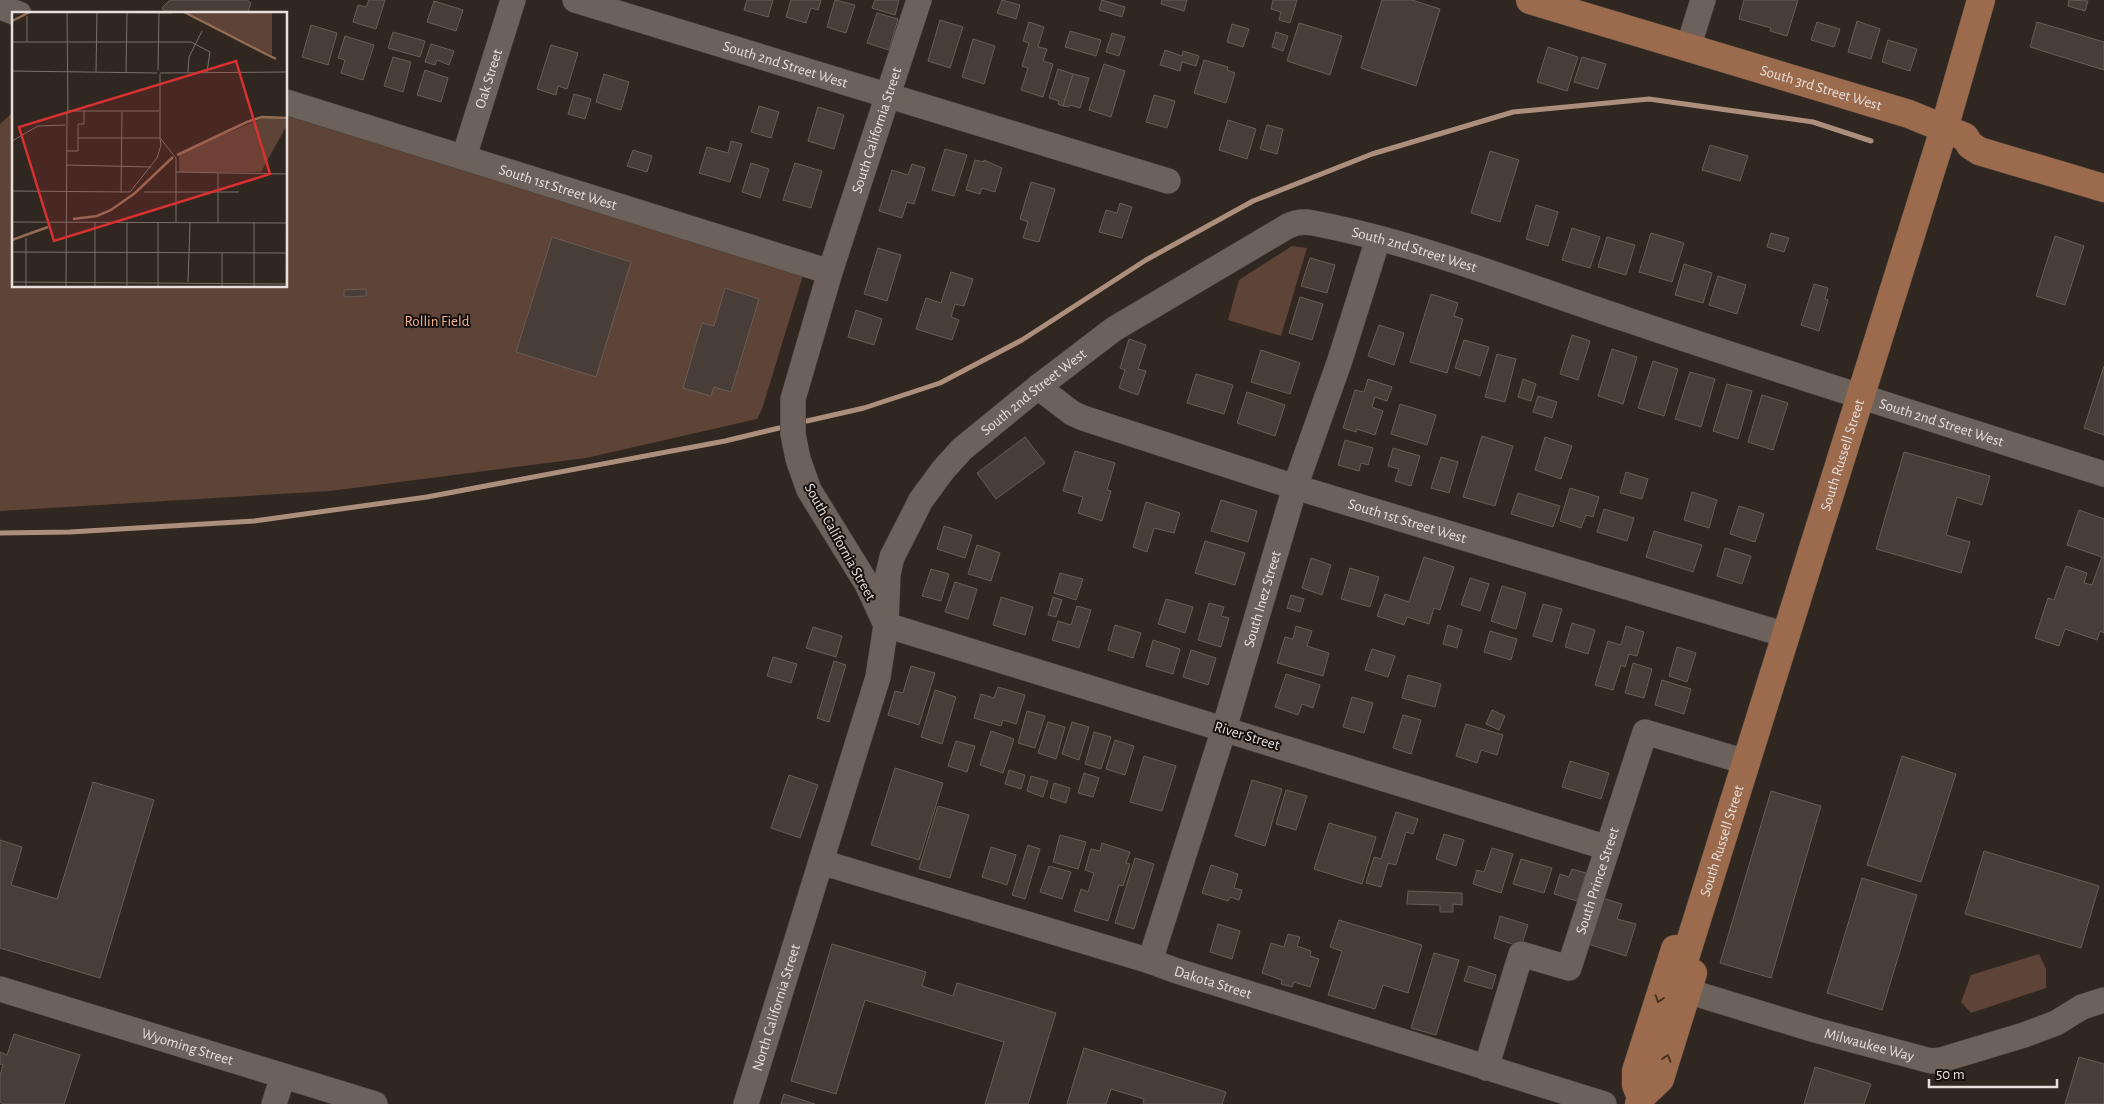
<svg xmlns="http://www.w3.org/2000/svg" width="2104" height="1104" viewBox="0 0 2104 1104" font-family="'Alegreya Sans',sans-serif">
<rect width="100%" height="100%" fill="#312721"/>
<!-- green -->
<g fill="#5d4436">
<polygon points="14,111 14,286 286,286 286,112 804,272 762,409 757,419 586,458 330,491 0,511 0,124"/>
<polygon points="1292,246 1307,248 1281,336 1228,320 1239,280"/>
<polygon points="2039,954 2046,969 2046,988 1971,1013 1961,1002 1971,975"/>
</g>
<g fill="none" stroke-linecap="round" stroke-linejoin="round">
<!-- stream -->
<g stroke="#ac8e7d" stroke-width="5">
<polyline points="807,421 864,408 940,383 1022,340 1146,260 1253,201 1372,154 1513,112 1649,99 1813,122 1871,141"/>
<polyline points="0,533 70,532 254,521 427,497 725,441 779,428"/>
</g>
</g>
<!-- building -->
<g fill="#483d37" stroke="#695d56">
<polygon points="170,0 247,0 251,3 248,12 255,14 167,14 162,8"/>
<polygon points="369,0 385,0 376,29 353,22 358,5 366,7"/>
<polygon points="747,0 773,0 768,17 744,10"/>
<polygon points="791,0 821,0 818,10 811,8 806,23 786,17"/>
<polygon points="835,0 855,5 846,33 827,27"/>
<polygon points="875,0 899,0 895,15 872,8"/>
<polygon points="1002,0 1020,5 1016,19 997,13"/>
<polygon points="1102,0 1125,7 1122,17 1099,10"/>
<polygon points="1162,0 1187,0 1184,11 1161,4"/>
<polygon points="1273,0 1297,0 1290,23 1279,20 1281,12 1271,9"/>
<polygon points="1382,0 1412,0 1440,9 1416,86 1361,68"/>
<polygon points="1744,0 1798,0 1787,36 1770,31 1771,28 1739,19"/>
<polygon points="2069,0 2088,1 2085,11 2068,6"/>
<polygon points="434,1 463,10 456,31 427,22"/>
<polygon points="877,13 898,19 889,50 867,43"/>
<polygon points="940,20 963,27 950,68 928,61"/>
<polygon points="1857,21 1880,29 1871,59 1848,52"/>
<polygon points="1029,22 1044,27 1038,47 1047,49 1043,61 1053,64 1043,97 1021,90 1028,68 1022,66 1029,43 1023,41"/>
<polygon points="1817,22 1840,29 1834,47 1811,40"/>
<polygon points="2037,22 2104,42 2104,70 2030,47"/>
<polygon points="1299,23 1342,36 1330,75 1287,61"/>
<polygon points="1232,24 1249,29 1243,47 1227,42"/>
<polygon points="311,25 337,33 328,65 302,57"/>
<polygon points="1070,31 1101,40 1096,56 1065,47"/>
<polygon points="393,32 425,41 420,57 388,48"/>
<polygon points="1276,32 1288,36 1283,51 1272,47"/>
<polygon points="1112,33 1125,37 1119,56 1106,52"/>
<polygon points="345,36 374,45 363,80 341,73 345,60 338,58"/>
<polygon points="973,39 995,46 984,84 962,77"/>
<polygon points="1888,40 1917,49 1910,71 1882,62"/>
<polygon points="431,44 454,51 449,65 437,60 435,65 425,62"/>
<polygon points="551,45 578,53 567,89 558,86 556,95 537,89"/>
<polygon points="1548,47 1578,57 1567,91 1537,82"/>
<polygon points="1165,50 1182,56 1183,51 1199,56 1196,66 1182,62 1180,71 1160,65"/>
<polygon points="393,57 411,62 403,92 384,86"/>
<polygon points="1582,57 1606,64 1598,89 1574,82"/>
<polygon points="1204,60 1228,67 1227,70 1235,73 1226,103 1194,93"/>
<polygon points="1104,64 1125,71 1111,117 1089,110"/>
<polygon points="1058,69 1073,74 1063,106 1058,104 1059,101 1049,98"/>
<polygon points="425,70 448,78 441,102 417,95"/>
<polygon points="604,74 629,82 621,110 596,102"/>
<polygon points="1073,74 1089,78 1080,108 1070,105 1069,107 1063,106"/>
<polygon points="574,94 591,99 585,119 568,114"/>
<polygon points="1154,95 1175,101 1167,128 1146,122"/>
<polygon points="759,106 779,112 771,138 751,132"/>
<polygon points="818,107 844,115 834,149 808,141"/>
<polygon points="1228,120 1256,129 1247,159 1219,150"/>
<polygon points="1267,125 1283,129 1277,154 1260,149"/>
<polygon points="731,141 742,144 730,182 699,173 707,147 728,153"/>
<polygon points="1710,145 1748,156 1740,181 1702,170"/>
<polygon points="945,149 967,155 954,196 932,190"/>
<polygon points="633,150 652,156 647,172 627,166"/>
<polygon points="1490,151 1519,160 1500,222 1471,213"/>
<polygon points="975,160 984,162 984,160 1002,168 995,192 982,188 980,194 966,190"/>
<polygon points="751,163 769,169 760,198 742,192"/>
<polygon points="795,163 822,171 811,208 783,200"/>
<polygon points="912,164 925,168 914,204 907,202 902,218 879,211 892,170 908,175"/>
<polygon points="1031,182 1055,189 1039,242 1023,238 1028,222 1020,219"/>
<polygon points="1120,203 1132,207 1122,238 1099,232 1106,210 1117,213"/>
<polygon points="1536,205 1558,212 1548,246 1526,239"/>
<polygon points="1572,228 1600,237 1590,268 1562,260"/>
<polygon points="1651,233 1684,243 1672,282 1639,272"/>
<polygon points="1771,233 1789,238 1784,252 1767,247"/>
<polygon points="2055,236 2084,246 2065,305 2036,296"/>
<polygon points="552,237 631,262 596,377 516,352"/>
<polygon points="1607,237 1635,245 1626,275 1598,267"/>
<polygon points="878,248 901,255 887,301 864,294"/>
<polygon points="1310,258 1335,265 1327,293 1301,286"/>
<polygon points="1684,264 1712,273 1703,303 1675,295"/>
<polygon points="951,272 973,279 964,306 955,304 951,317 959,320 952,340 916,329 926,298 941,303"/>
<polygon points="1718,276 1746,285 1737,314 1709,305"/>
<polygon points="1814,284 1828,288 1825,299 1828,300 1819,331 1801,325"/>
<polygon points="725,288 759,299 731,392 714,387 711,396 683,388 702,323 714,326"/>
<polygon points="366,289 366,296 344,297 344,290"/>
<polygon points="1431,294 1458,303 1454,316 1463,319 1447,373 1410,362"/>
<polygon points="1300,297 1323,304 1312,340 1289,333"/>
<polygon points="856,310 882,319 874,345 848,337"/>
<polygon points="1379,325 1404,333 1394,365 1368,356"/>
<polygon points="1572,335 1590,341 1578,380 1560,374"/>
<polygon points="1129,339 1146,345 1138,369 1146,371 1138,395 1119,388 1125,370 1120,368"/>
<polygon points="1464,340 1489,347 1480,376 1455,368"/>
<polygon points="1612,349 1637,357 1623,404 1598,396"/>
<polygon points="1261,350 1300,363 1290,394 1251,382"/>
<polygon points="1497,354 1516,359 1505,402 1485,397"/>
<polygon points="1653,361 1678,369 1664,416 1638,408"/>
<polygon points="2104,366 2104,435 2084,428"/>
<polygon points="1690,372 1715,379 1701,427 1675,419"/>
<polygon points="1196,374 1233,385 1224,414 1187,403"/>
<polygon points="1368,379 1392,387 1387,401 1375,397 1372,407 1383,411 1375,435 1357,429 1356,432 1343,428 1355,390 1364,392"/>
<polygon points="1523,379 1536,384 1531,401 1518,397"/>
<polygon points="1727,384 1752,391 1738,439 1713,431"/>
<polygon points="1247,392 1285,405 1275,436 1237,423"/>
<polygon points="1762,395 1788,403 1773,450 1748,442"/>
<polygon points="1538,396 1557,402 1552,418 1533,412"/>
<polygon points="1400,404 1436,415 1427,445 1391,434"/>
<polygon points="1482,436 1513,446 1495,506 1463,497"/>
<polygon points="1025,437 1045,463 996,499 977,473"/>
<polygon points="1545,437 1572,446 1561,479 1535,470"/>
<polygon points="1345,440 1373,448 1368,465 1361,463 1359,471 1338,465"/>
<polygon points="1393,448 1420,456 1411,486 1395,481 1399,469 1388,466"/>
<polygon points="1075,451 1115,463 1107,490 1111,491 1102,521 1078,513 1083,497 1063,491"/>
<polygon points="1904,452 1990,476 1982,505 1957,497 1946,535 1970,542 1961,573 1876,549"/>
<polygon points="1441,457 1458,462 1449,493 1431,488"/>
<polygon points="1626,472 1648,479 1642,499 1620,493"/>
<polygon points="1570,488 1599,497 1593,517 1586,515 1581,528 1560,521"/>
<polygon points="1692,492 1717,500 1709,528 1684,520"/>
<polygon points="1518,493 1560,506 1553,527 1511,514"/>
<polygon points="1221,500 1257,511 1248,542 1211,531"/>
<polygon points="1146,502 1180,513 1174,533 1154,528 1147,552 1133,547"/>
<polygon points="1739,506 1764,514 1755,542 1730,534"/>
<polygon points="1604,509 1634,518 1627,541 1597,532"/>
<polygon points="2079,510 2104,519 2104,633 2100,631 2097,640 2065,629 2059,646 2035,638 2048,598 2054,600 2066,566 2087,573 2084,583 2092,585 2102,557 2067,545"/>
<polygon points="944,526 972,535 965,558 937,549"/>
<polygon points="1654,531 1702,545 1693,572 1646,557"/>
<polygon points="1205,541 1245,553 1235,585 1195,573"/>
<polygon points="977,545 1000,553 991,581 968,574"/>
<polygon points="1725,548 1751,556 1742,584 1717,576"/>
<polygon points="1424,557 1454,567 1440,610 1434,608 1429,624 1407,617 1404,625 1377,616 1385,594 1409,602"/>
<polygon points="1311,558 1331,565 1322,595 1302,588"/>
<polygon points="1350,568 1379,577 1370,607 1341,599"/>
<polygon points="931,569 949,574 941,601 922,596"/>
<polygon points="1060,573 1083,579 1076,600 1054,593"/>
<polygon points="1470,578 1489,584 1480,611 1461,605"/>
<polygon points="955,582 977,589 968,619 945,612"/>
<polygon points="1502,586 1526,593 1516,629 1491,621"/>
<polygon points="1291,595 1304,599 1300,612 1287,608"/>
<polygon points="1001,597 1033,607 1025,635 993,625"/>
<polygon points="1053,597 1062,600 1056,617 1048,615"/>
<polygon points="1166,599 1193,607 1185,633 1158,624"/>
<polygon points="1209,603 1224,607 1221,616 1229,618 1221,647 1198,640"/>
<polygon points="1543,604 1562,609 1552,642 1533,636"/>
<polygon points="1077,606 1091,610 1079,648 1052,640 1058,621 1071,625"/>
<polygon points="1572,623 1595,630 1588,654 1565,647"/>
<polygon points="1115,625 1141,633 1133,658 1108,650"/>
<polygon points="1448,625 1462,630 1457,648 1443,644"/>
<polygon points="1296,626 1312,631 1307,646 1329,653 1323,676 1277,663 1285,637 1293,639"/>
<polygon points="1626,626 1644,632 1637,656 1629,654 1625,667 1621,665 1613,690 1595,685 1608,641 1621,645"/>
<polygon points="813,627 842,636 836,657 806,648"/>
<polygon points="1490,631 1517,639 1511,660 1484,652"/>
<polygon points="1153,640 1180,649 1173,674 1146,666"/>
<polygon points="1677,647 1696,653 1687,682 1669,676"/>
<polygon points="1372,649 1395,656 1388,677 1365,670"/>
<polygon points="1191,650 1216,658 1208,685 1183,677"/>
<polygon points="773,657 797,664 791,683 767,676"/>
<polygon points="834,661 846,665 829,722 817,718"/>
<polygon points="1633,663 1652,669 1644,698 1625,693"/>
<polygon points="911,666 935,673 919,725 888,715 895,691 903,693"/>
<polygon points="1286,674 1320,685 1313,708 1302,704 1298,715 1275,707"/>
<polygon points="1408,675 1441,684 1435,707 1402,698"/>
<polygon points="1662,680 1691,689 1684,714 1655,705"/>
<polygon points="998,687 1025,695 1016,724 1003,720 1001,726 974,718 981,694 994,698"/>
<polygon points="935,690 956,697 942,744 921,737"/>
<polygon points="1352,697 1373,703 1364,733 1343,727"/>
<polygon points="1492,710 1505,716 1499,730 1486,724"/>
<polygon points="1027,711 1045,716 1035,748 1018,743"/>
<polygon points="1403,715 1421,720 1411,754 1393,748"/>
<polygon points="1048,722 1065,727 1056,759 1038,753"/>
<polygon points="1072,722 1089,727 1079,760 1062,754"/>
<polygon points="1466,724 1503,735 1497,755 1481,750 1477,763 1456,756"/>
<polygon points="991,731 1014,739 1003,773 980,765"/>
<polygon points="1094,732 1111,737 1101,769 1085,764"/>
<polygon points="1115,740 1134,746 1125,775 1106,769"/>
<polygon points="956,741 975,746 967,772 948,766"/>
<polygon points="1144,756 1176,766 1162,811 1130,802"/>
<polygon points="1902,756 1956,774 1921,882 1867,865"/>
<polygon points="1570,761 1609,773 1601,799 1562,787"/>
<polygon points="895,768 943,783 919,860 871,845"/>
<polygon points="1009,770 1025,775 1021,789 1005,784"/>
<polygon points="1084,773 1099,778 1093,797 1078,793"/>
<polygon points="789,775 818,785 800,838 771,828"/>
<polygon points="1031,776 1048,781 1043,797 1027,791"/>
<polygon points="1252,780 1282,789 1265,846 1235,836"/>
<polygon points="93,782 154,800 100,978 0,948 0,840 22,847 11,885 57,899"/>
<polygon points="1054,783 1070,788 1066,803 1050,798"/>
<polygon points="1286,790 1307,796 1296,830 1276,824"/>
<polygon points="1771,791 1821,806 1771,978 1720,963"/>
<polygon points="938,806 969,815 950,878 919,869"/>
<polygon points="1396,812 1418,819 1413,834 1406,832 1396,865 1388,863 1381,887 1366,883 1374,857 1381,859"/>
<polygon points="1329,823 1376,837 1362,884 1314,869"/>
<polygon points="1444,834 1464,840 1456,866 1436,859"/>
<polygon points="1060,835 1086,842 1078,869 1053,862"/>
<polygon points="1102,843 1130,852 1126,863 1130,864 1123,886 1119,885 1108,921 1074,911 1081,889 1088,892 1094,873 1085,870 1091,849 1100,851"/>
<polygon points="1028,845 1040,849 1025,899 1012,895"/>
<polygon points="991,847 1016,855 1007,885 982,877"/>
<polygon points="1492,848 1513,854 1501,893 1473,884 1477,870 1484,872"/>
<polygon points="1984,851 2099,886 2081,948 1965,914"/>
<polygon points="1135,858 1154,864 1134,929 1115,923"/>
<polygon points="1521,859 1552,868 1544,893 1513,884"/>
<polygon points="1211,865 1238,874 1234,888 1242,890 1239,900 1230,897 1228,901 1202,893"/>
<polygon points="1049,866 1071,872 1062,899 1040,892"/>
<polygon points="1572,869 1586,873 1577,901 1554,894 1560,874 1569,877"/>
<polygon points="1862,878 1917,895 1882,1010 1827,993"/>
<polygon points="1408,891 1462,893 1462,905 1453,904 1453,912 1440,912 1440,905 1407,904"/>
<polygon points="1602,898 1622,904 1617,919 1636,924 1626,956 1588,944"/>
<polygon points="1500,916 1528,925 1521,947 1494,938"/>
<polygon points="1339,920 1422,945 1408,993 1383,985 1375,1009 1328,995 1342,951 1330,947"/>
<polygon points="1218,924 1240,931 1232,959 1210,952"/>
<polygon points="1288,934 1300,937 1297,946 1311,951 1310,956 1319,959 1310,987 1294,982 1292,987 1281,984 1282,980 1262,973 1271,943 1284,947"/>
<polygon points="832,944 926,972 922,986 953,996 957,983 1056,1013 1028,1104 985,1104 1004,1042 865,1000 836,1094 791,1081"/>
<polygon points="1434,953 1459,960 1436,1035 1411,1028"/>
<polygon points="1469,966 1496,975 1492,989 1464,981"/>
<polygon points="14,1034 80,1055 64,1104 3,1104 0,1102 0,1076 3,1065 0,1064 0,1052 7,1055"/>
<polygon points="1084,1048 1226,1092 1222,1104 1143,1104 1144,1099 1111,1089 1106,1104 1067,1104"/>
<polygon points="2079,1057 2104,1064 2104,1104 2065,1104"/>
<polygon points="1815,1067 1871,1084 1864,1104 1804,1104"/>
<polygon points="784,1094 815,1104 781,1104"/>
</g>
<g fill="none" stroke-linecap="round" stroke-linejoin="round">
<!-- minor casing -->
<g stroke="#4a423d" stroke-width="26">
<g id="minor">
<path id="s1" d="M575,0L1168,181"/>
<polyline points="0,7 19,14"/>
<polyline points="1688,48 1703,0"/>
<path id="s2" d="M286,102L830,272"/>
<path id="s3" d="M464,157L513,0"/>
<path id="s4" d="M1038,387L1072,413L1083,418L1295,487L1786,635"/>
<path id="s5" d="M1608,848L886,625L888,574L892,557L921,500L943,470L962,449L1038,387L1114,329L1288,226C1296,222 1303,221 1313,223C1419,243 1522,285 1625,319C1784,373 1944,423 2104,474"/>
<path id="s6" d="M821,862L1150,961L1174,970L1604,1104"/>
<path id="s7" d="M1150,961L1224,729L1295,487L1340,360L1378,239"/>
<path id="s8" d="M0,989L375,1104"/>
<path id="s9" d="M1687,991L1815,1030L1931,1061L1941,1060L2024,1035L2056,1023L2082,1007L2104,1000"/>
<path id="s10" d="M1486,1068L1521,954L1569,968L1645,732L1746,762"/>
<polyline points="274,1104 283,1076"/>
<path id="s11" d="M746,1104L878,677L886,625L867,584L809,490L798,459L793,434V399L830,272L919,0"/>
</g>
</g>
<!-- major casing -->
<g stroke="#4a423d" stroke-width="29">
<g id="major">
<path id="s12" d="M1530,0L1909,114L1965,137L1970,145L1979,151L2104,188"/>
<path id="s13" d="M1687,991L1680,974L1944,129L1981,0"/>
<polyline points="1641,1097 1660,1079 1693,973"/>
<polyline points="1639,1104 1641,1097 1636,1085 1636,1071 1675,949"/>
</g>
</g>
<!-- minor -->
<use href="#minor" stroke="#6d625b" stroke-width="25"/>
<!-- major -->
<use href="#major" stroke="#9c6a4c" stroke-width="28"/>
</g>
<!-- one-way arrows -->
<defs><path id="oneway-chevron" d="M-2-3.5L2.5 0L-2 3.5" fill="none" stroke-width="1.6" stroke-linecap="round" stroke-linejoin="round" transform="scale(1.25)"/></defs>
<g stroke="#453024">
<use href="#oneway-chevron" transform="translate(1659 999) rotate(108)"/>
<use href="#oneway-chevron" transform="translate(1667 1058) rotate(-72)"/>
</g>
<g text-anchor="middle" dominant-baseline="central" stroke-width="4" stroke-linejoin="round" paint-order="stroke">
<!-- street labels -->
<g font-size="15" fill="#e6dfdb" stroke="#16110f">
<text stroke="none"><textPath href="#s1" startOffset="220">South 2nd Street West</textPath></text>
<text stroke="none"><textPath href="#s3" startOffset="82">Oak Street</textPath></text>
<text stroke="none"><textPath href="#s12" startOffset="304">South 3rd Street West</textPath></text>
<text stroke="none"><textPath href="#s11" startOffset="1030">South California Street</textPath></text>
<text stroke="none"><textPath href="#s2" startOffset="285">South 1st Street West</textPath></text>
<text stroke="none"><textPath href="#s5" startOffset="1480">South 2nd Street West</textPath></text>
<text stroke="none"><textPath href="#s5" startOffset="1045">South 2nd Street West</textPath></text>
<text stroke="none"><textPath href="#s5" startOffset="2035">South 2nd Street West</textPath></text>
<text stroke="none"><textPath href="#s13" startOffset="562">South Russell Street</textPath></text>
<text stroke="none"><textPath href="#s4" startOffset="395">South 1st Street West</textPath></text>
<text transform="translate(840 542) rotate(61)">South California Street</text>
<text stroke="none"><textPath href="#s7" startOffset="379">South Inez Street</textPath></text>
<text transform="translate(1247 736) rotate(17)">River Street</text>
<text stroke="none"><textPath href="#s13" startOffset="158">South Russell Street</textPath></text>
<text stroke="none"><textPath href="#s10" startOffset="261">South Prince Street</textPath></text>
<text stroke="none"><textPath href="#s6" startOffset="410">Dakota Street</textPath></text>
<text stroke="none"><textPath href="#s11" startOffset="101">North California Street</textPath></text>
<text stroke="none"><textPath href="#s9" startOffset="190">Milwaukee Way</textPath></text>
<text stroke="none"><textPath href="#s8" startOffset="196">Wyoming Street</textPath></text>
</g>
<!-- park labels -->
<g font-size="15" fill="#f2b18c" stroke="#16110f">
<text x="437" y="321">Rollin Field</text>
</g>
</g>
<!-- overview -->
<g transform="translate(12 12)">
<rect width="275" height="275" fill="#312721"/>
<path d="M173,0H260V43ZM262,105L275,108V113L249,160H167V143L184,134L249,107Z" fill="#5d4436"/>
<path fill="none" stroke="#936c55" stroke-width="2.5" d="M172,0L264,47M0,9L18,0M165,143L235,110L250,105L275,106M61,207L85,204L99,198L123,181L161,145M0,228L36,215"/>
<path fill="none" stroke="#79716b" stroke-width="1" d="M55,0L160,1M55,0L56,102M0,30H179L198,40L195,60M15,30V4M146,58L147,0M0,59L145,61M84,60L85,0M114,60L115,0M176,60L177,45L190,19M148,61L275,60M148,62V126L164,146V211M55,99H147M0,129L26,114L53,113M55,139H66V112H72V99M55,153L139,155M164,160L275,162M206,161V210M0,179L118,180L145,146L149,133L148,126H66M132,180H227M109,181L110,100M0,210L275,211M115,210V275M146,211V275M0,240L275,241M210,241V275M0,270L275,272M176,270L178,211M14,275V226M54,275L55,101M83,275V210M242,275V210M274,275L275,158"/>
<path fill="#d73131" fill-opacity="0.15" stroke="#d73131" stroke-width="2.5" d="M224,49L258,162L42,229L7,115Z"/>
<rect width="275" height="275" fill="none" stroke="#e6dfdb" stroke-width="2.5"/>
</g>
<!-- scale -->
<path d="M1929 1079v8h128v-8" fill="none" stroke="#e6dfdb" stroke-width="2.5"/>
<text x="1936" y="1079" font-size="15" fill="#e6dfdb" stroke="#16110f" stroke-width="4" paint-order="stroke">50 m</text>
</svg>
